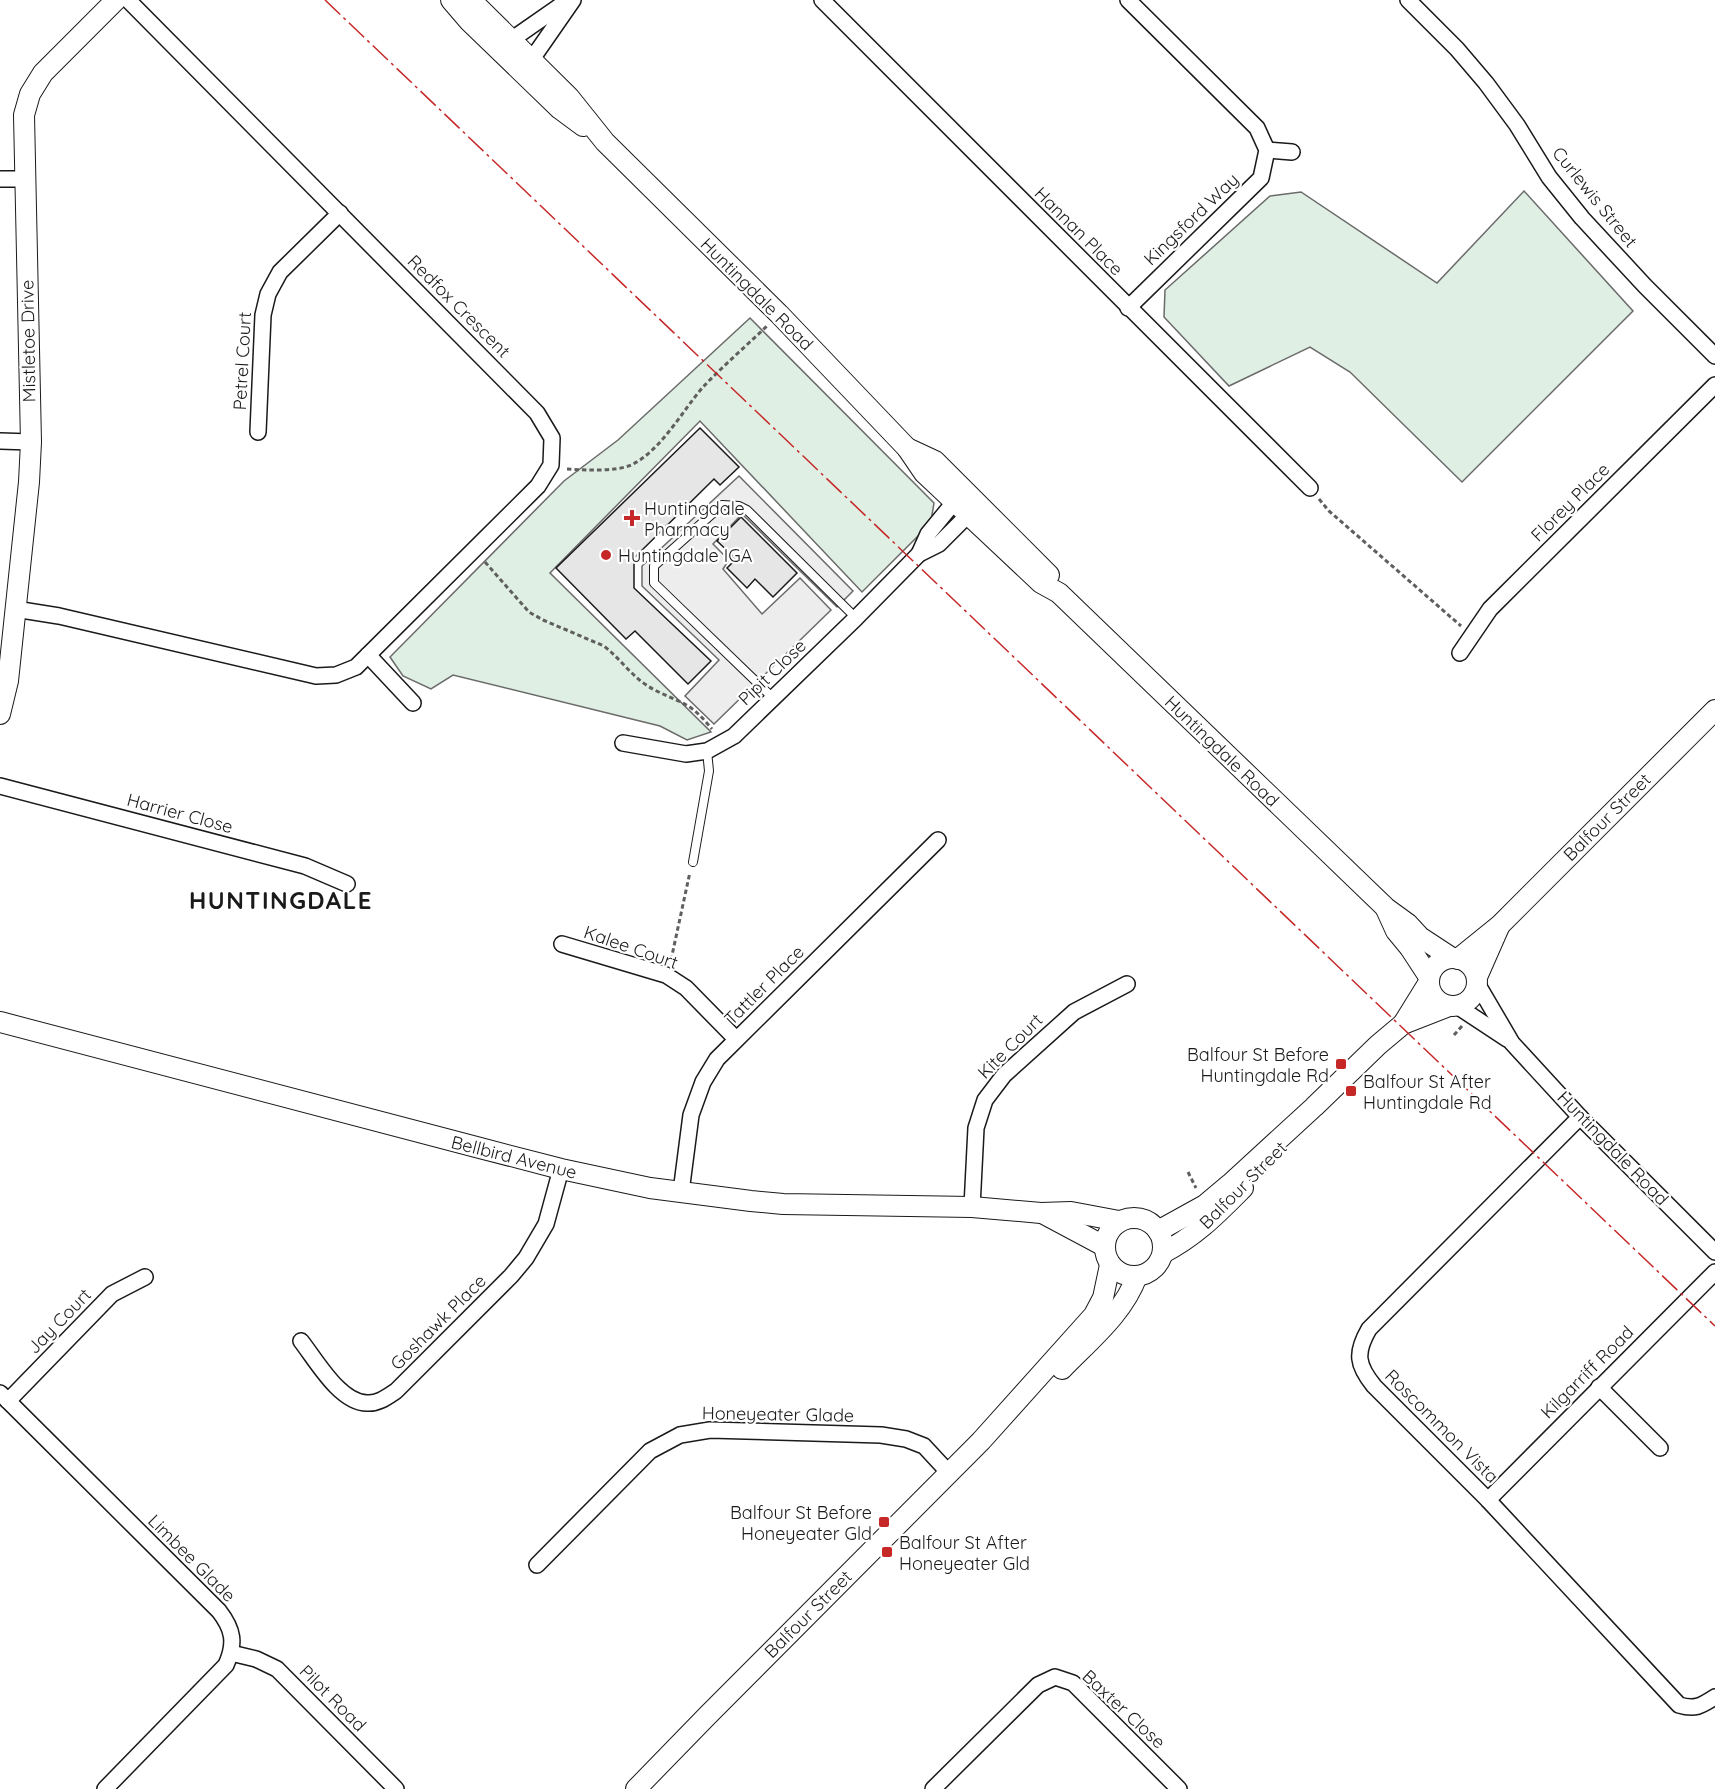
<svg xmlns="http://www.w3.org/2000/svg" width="1715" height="1789" viewBox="0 0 1715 1789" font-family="Quicksand,sans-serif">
<rect width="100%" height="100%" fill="#fff"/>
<!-- green -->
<g fill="#e0efe3" stroke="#6a6a6a" stroke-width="1.5">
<polygon points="1524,191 1633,311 1462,482 1350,372 1310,347 1229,386 1164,317 1165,290 1270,196 1301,192 1437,283"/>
<polygon points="750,318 934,503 931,521 925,529 862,592 700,421 550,573 711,732 687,740 660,726 453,675 431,689 403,676 390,657 564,481 618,440"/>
</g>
<!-- parking -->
<polygon fill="#ededed" stroke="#6a6a6a" stroke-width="1.5" points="739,476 853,591 837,607 742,514 713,544 729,560 723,569 762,614 800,578 831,610 714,724 685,696 719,660 642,586 642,566"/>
<!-- building -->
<g fill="#e6e6e6" stroke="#1a1a1a" stroke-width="1.5">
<polygon points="700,428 739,467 720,485 714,479 634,558 634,588 711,661 688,684 635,631 626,639 556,568"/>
<polygon points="741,517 797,573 773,597 755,579 747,588 727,568 736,559 717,541"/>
</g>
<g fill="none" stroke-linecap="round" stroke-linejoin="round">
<!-- service casing -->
<g stroke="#1a1a1a" stroke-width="10">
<g id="service">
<polyline points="773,698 654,583 654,566 722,505 739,506 747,510 856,618"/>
<polyline points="693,862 709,771 707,751"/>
</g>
</g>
<!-- minor casing -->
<g stroke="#1a1a1a" stroke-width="18">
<g id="minor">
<polyline points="822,0 1310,488"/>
<polyline points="1128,0 1257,128 1267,150 1261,178 1128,308"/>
<polyline points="1408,0 1457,49 1486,83 1517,125 1549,177 1582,218 1645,286 1715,356"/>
<polyline points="505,47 511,40 567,1"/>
<polyline points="525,66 532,59 573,0"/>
<polyline points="1267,150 1292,152"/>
<polyline points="0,179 24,179"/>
<polyline points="258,432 263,315 268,294 280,272 340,213"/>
<polyline points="0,441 31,442"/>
<polyline points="919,554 928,534 960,495"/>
<polyline points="15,609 59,616 316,676 336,675 356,667 538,486 551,465 552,438 537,413 128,0"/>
<polyline points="1460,653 1490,609 1715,385"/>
<polyline points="368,655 413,703"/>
<polyline points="623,743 686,754 707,751 734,736 856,618 919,554 939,544 976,507"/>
<polyline points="0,786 305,866 347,884"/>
<polyline points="562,944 666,975 686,988 736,1039"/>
<polyline points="1478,985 1512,1043 1580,1117 1715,1252"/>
<polyline points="1457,1006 1507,1039"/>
<path d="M1580,1117L1369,1329C1355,1353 1357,1365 1374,1386L1488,1500L1679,1705C1695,1710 1701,1706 1715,1697"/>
<polyline points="681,1192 691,1115 703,1082 717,1059 938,840"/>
<polyline points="972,1207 976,1128 985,1100 1004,1075 1074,1012 1127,984"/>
<path d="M301,1341C316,1360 340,1403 367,1403C378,1404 387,1397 396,1391L511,1276L526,1258L546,1224L561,1169"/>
<polyline points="1599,1387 1660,1448"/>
<path d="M0,1393L219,1611C233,1629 236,1643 226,1665L105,1789"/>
<polyline points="8,1401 112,1294 145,1277"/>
<polyline points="1488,1500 1715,1272"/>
<polyline points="537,1565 650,1451 680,1435 710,1430 881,1435 906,1439 924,1446 949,1473"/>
<polyline points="231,1653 256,1659 277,1669 396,1789"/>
<polyline points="933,1789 1038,1685 1055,1677 1073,1683 1179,1789"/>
</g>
</g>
<!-- tertiary casing -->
<g stroke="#1a1a1a" stroke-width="22">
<g id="tertiary">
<polyline points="451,0 469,21 560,109 583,126"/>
<polyline points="471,0 569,97 605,142 779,314 907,448 924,473 1041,583 1059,593 1386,908 1408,924 1420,937 1452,958"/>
<polyline points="907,448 935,461 1049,575"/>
<polyline points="0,714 8,681 29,482 31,442 24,115 30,94 43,73 116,0"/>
<polyline points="1386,909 1396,931 1410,948 1429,977"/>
<circle cx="1453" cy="982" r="24"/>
<polyline points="1458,959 1500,925 1715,710"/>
<polyline points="1477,977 1499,927"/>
<polyline points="0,1022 480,1148 561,1169 650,1188 751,1201 783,1204 972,1207 1041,1213 1071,1212 1119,1221"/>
<polyline points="1403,1024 1429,982"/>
<polyline points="1044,1214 1104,1246"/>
<circle cx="1134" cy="1247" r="29"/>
<polyline points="1158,1231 1205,1205 1230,1184 1314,1107 1378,1045 1403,1024 1449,1006"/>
<path d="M1163,1253C1196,1236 1217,1214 1243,1188"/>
<path d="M1062,1369C1090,1340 1123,1314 1137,1276"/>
<polyline points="636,1789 708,1715 981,1441 1094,1315 1103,1298 1110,1265"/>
</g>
</g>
<!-- path -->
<g stroke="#5f5f5f" stroke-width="3" stroke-dasharray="4.5 3" stroke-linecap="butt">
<path d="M567,469C585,470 615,472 631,465C660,452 683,410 703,387C723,366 746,346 767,326"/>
<polyline points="1319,499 1329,511 1461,626"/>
<path d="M485,562L529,612L543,620L604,646C618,657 628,671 642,682C656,693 673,697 688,706C698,712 705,721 712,729"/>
<polyline points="671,960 690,872"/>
<polyline points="1454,1035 1462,1026"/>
<polyline points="1188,1172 1196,1188"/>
</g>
<!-- service -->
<use href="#service" stroke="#fff" stroke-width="8"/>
<!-- minor -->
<use href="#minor" stroke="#fff" stroke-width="15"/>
<!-- tertiary -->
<use href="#tertiary" stroke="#fff" stroke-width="20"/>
<!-- power -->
<polyline stroke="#c62828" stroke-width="1.5" stroke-dasharray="21 4.5 3 4.5" stroke-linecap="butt" points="325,0 1715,1326"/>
</g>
<!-- markers -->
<g fill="#c62828" stroke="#fff" stroke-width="2">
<path d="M629 509h6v6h6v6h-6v6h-6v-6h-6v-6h6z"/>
<circle cx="606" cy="555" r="6"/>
<rect x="1335" y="1058" width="12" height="12" rx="3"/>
<rect x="1345" y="1085" width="12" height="12" rx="3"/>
<rect x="878" y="1516" width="12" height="12" rx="3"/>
<rect x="881" y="1546" width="12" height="12" rx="3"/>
</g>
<g text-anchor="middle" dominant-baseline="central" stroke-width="4.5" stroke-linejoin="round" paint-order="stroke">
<!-- street labels -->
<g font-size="18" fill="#1a1a1a" stroke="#fff">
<text transform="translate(1595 197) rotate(51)">Curlewis Street</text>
<text transform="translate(1191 219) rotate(-44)">Kingsford Way</text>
<text transform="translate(1079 231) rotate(45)">Hannan Place</text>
<text transform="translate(757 294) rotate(45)">Huntingdale Road</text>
<text transform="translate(459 306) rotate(45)">Redfox Crescent</text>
<text transform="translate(28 341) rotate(-91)">Mistletoe Drive</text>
<text transform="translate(242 361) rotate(-87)">Petrel Court</text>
<text transform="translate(1570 502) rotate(-45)">Florey Place</text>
<text transform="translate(772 672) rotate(-44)">Pipit Close</text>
<text transform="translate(1222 751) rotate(44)">Huntingdale Road</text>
<text transform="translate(180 813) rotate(15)">Harrier Close</text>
<text transform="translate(1607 817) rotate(-45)">Balfour Street</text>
<text transform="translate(631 947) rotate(19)">Kalee Court</text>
<text transform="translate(764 985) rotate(-45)">Tattler Place</text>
<text transform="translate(1010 1046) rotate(-45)">Kite Court</text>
<text transform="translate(1613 1148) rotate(46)">Huntingdale Road</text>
<text transform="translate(514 1157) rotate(14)">Bellbird Avenue</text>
<text transform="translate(1243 1185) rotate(-45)">Balfour Street</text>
<text transform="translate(59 1321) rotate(-46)">Jay Court</text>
<text transform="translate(438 1322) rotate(-45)">Goshawk Place</text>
<text transform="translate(1587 1372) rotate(-45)">Kilgarriff Road</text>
<text transform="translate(778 1414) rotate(1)">Honeyeater Glade</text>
<text transform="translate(1442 1426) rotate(45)">Roscommon Vista</text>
<text transform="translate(192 1558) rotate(45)">Limbee Glade</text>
<text transform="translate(808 1614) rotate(-45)">Balfour Street</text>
<text transform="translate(333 1698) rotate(45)">Pilot Road</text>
<text transform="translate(1124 1709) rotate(43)">Baxter Close</text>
</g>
<!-- poi labels -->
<g font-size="18" fill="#1a1a1a" stroke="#fff" text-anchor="start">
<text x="644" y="508">Huntingdale<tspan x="644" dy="21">Pharmacy</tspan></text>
<text x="618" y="555">Huntingdale IGA</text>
<text x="1329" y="1054" text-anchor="end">Balfour St Before<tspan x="1329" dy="21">Huntingdale Rd</tspan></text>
<text x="1363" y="1081">Balfour St After<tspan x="1363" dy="21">Huntingdale Rd</tspan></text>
<text x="872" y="1512" text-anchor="end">Balfour St Before<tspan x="872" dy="21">Honeyeater Gld</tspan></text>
<text x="899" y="1542">Balfour St After<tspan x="899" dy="21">Honeyeater Gld</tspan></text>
</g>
<!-- district labels -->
<g font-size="24" font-weight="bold" letter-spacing="1.5" fill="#1a1a1a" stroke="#fff">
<text x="281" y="900">HUNTINGDALE</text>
</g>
</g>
</svg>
